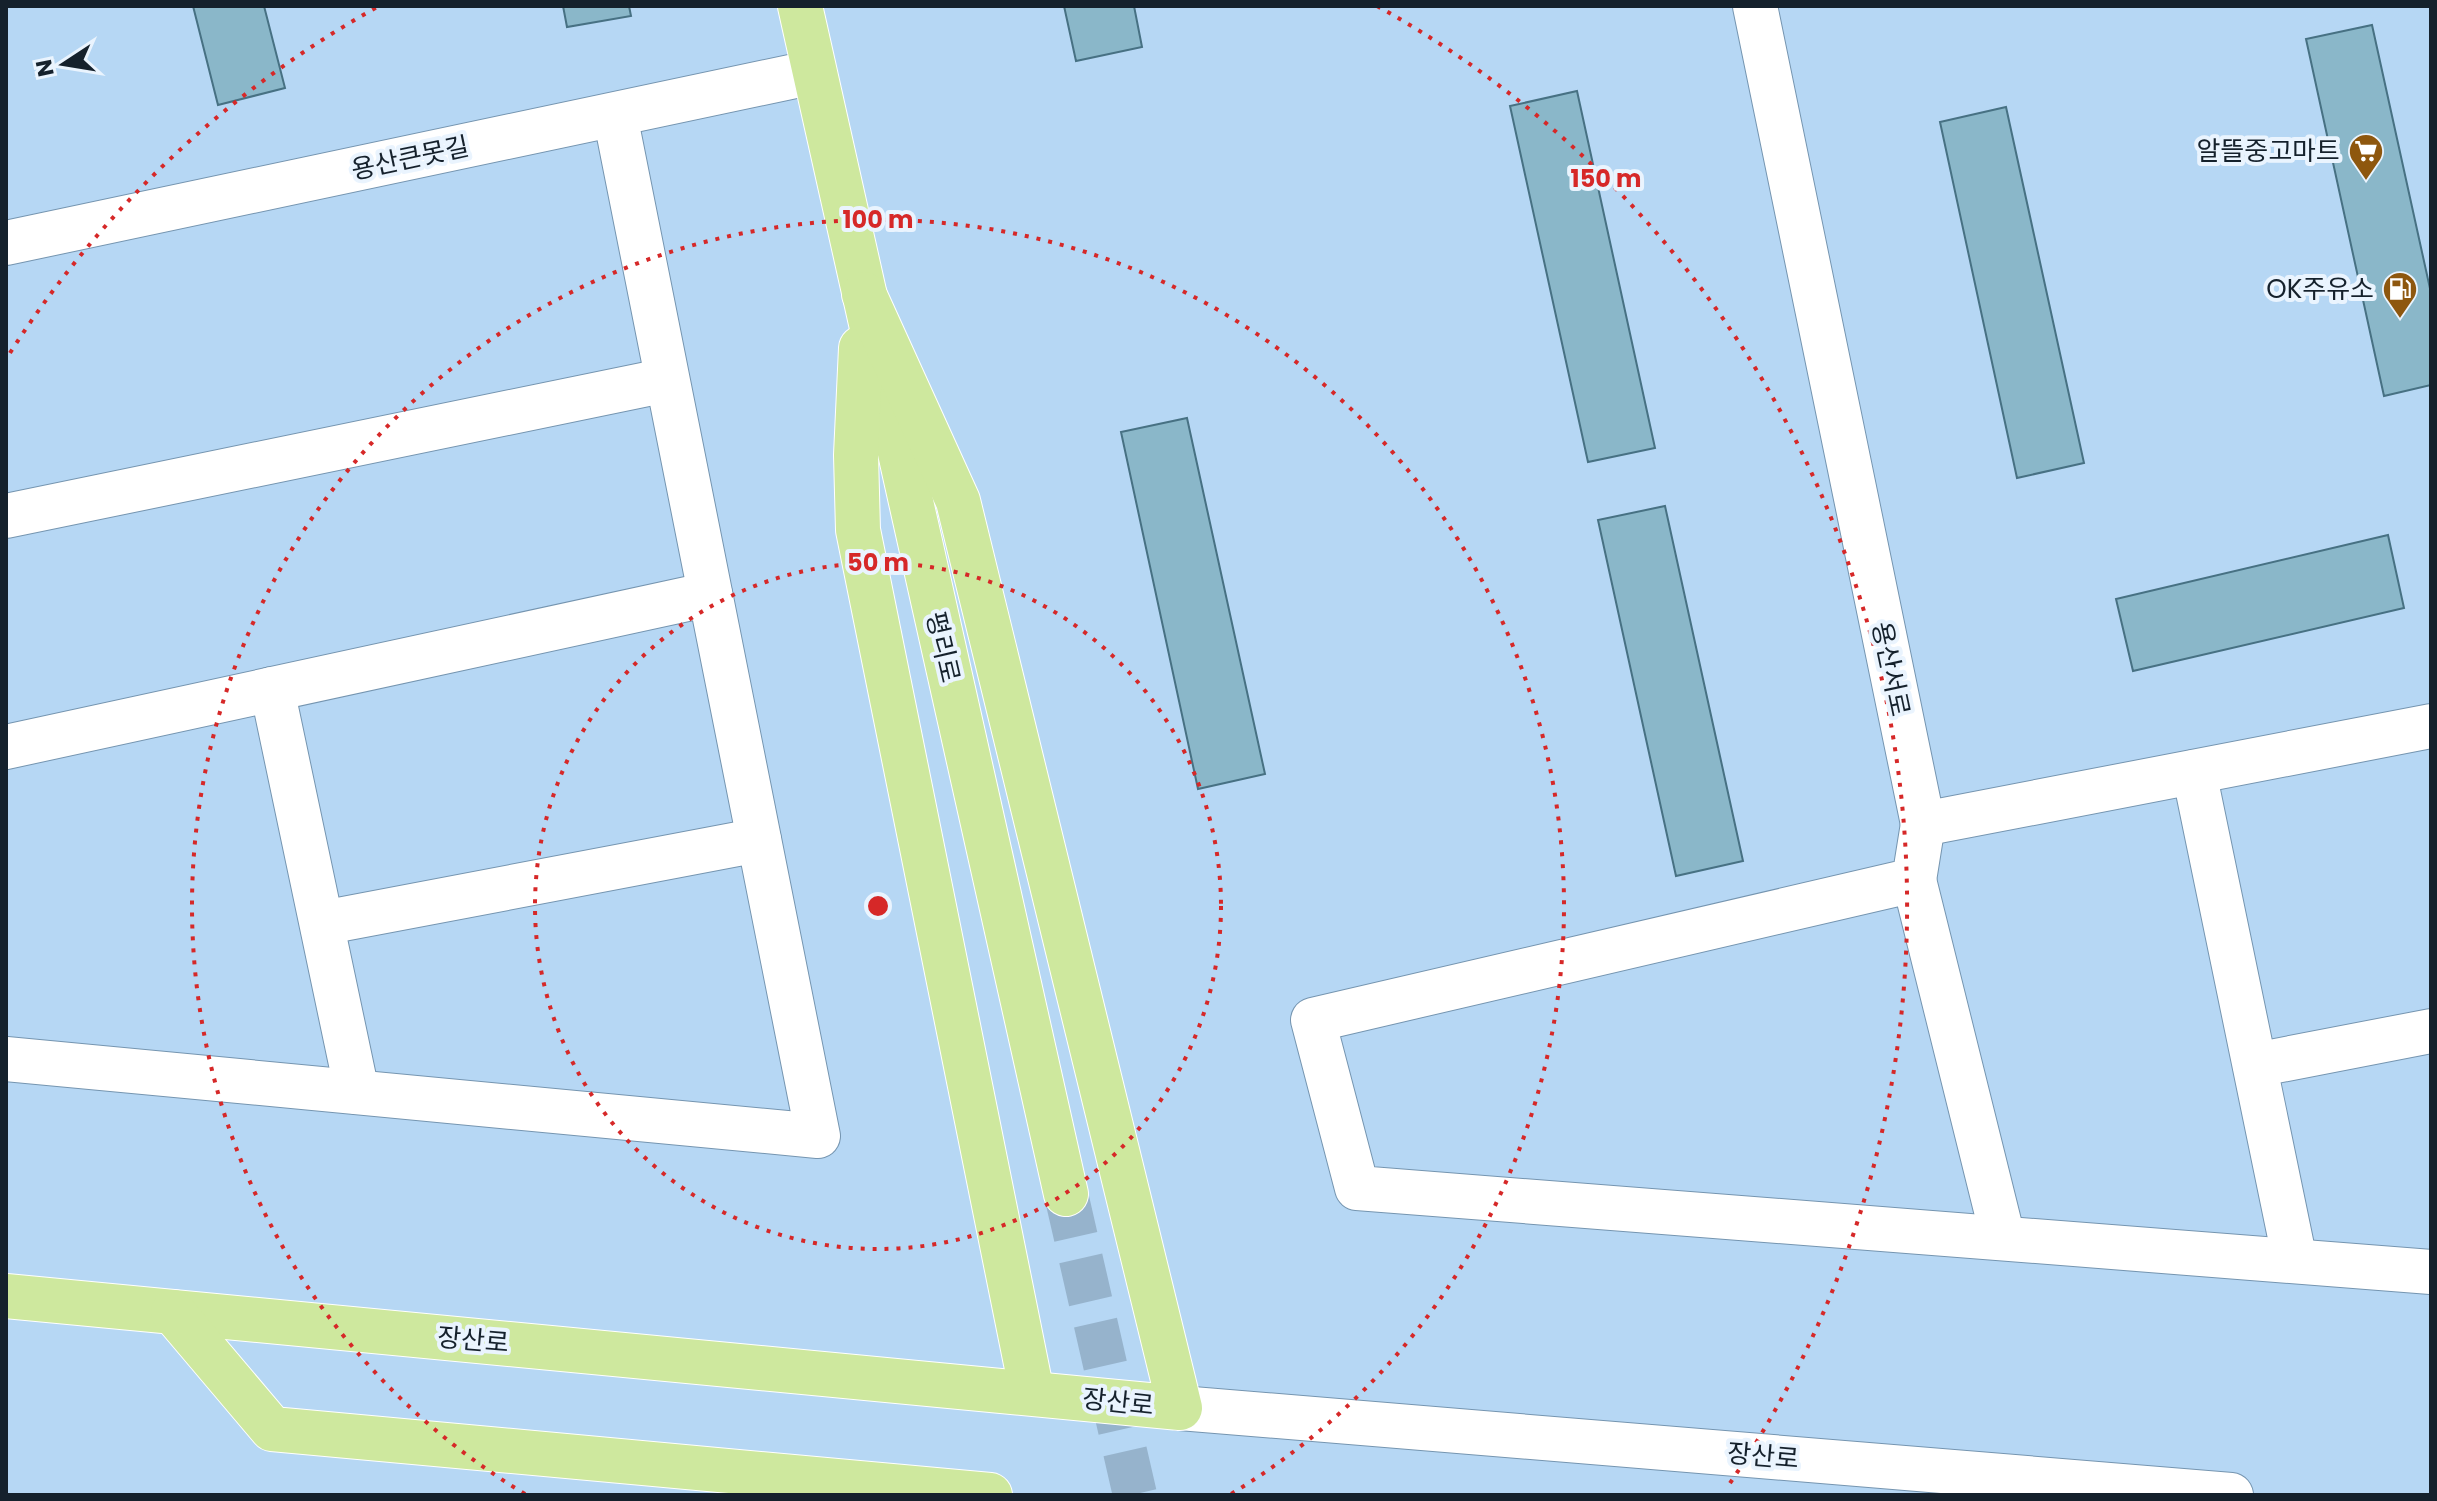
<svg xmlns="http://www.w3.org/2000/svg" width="2437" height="1501" viewBox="0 0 2437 1501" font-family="Poppins,'Noto Sans KR',sans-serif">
<rect width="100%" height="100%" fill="#b6d7f4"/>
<!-- building -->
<g fill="#8ab7c9" stroke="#477183" stroke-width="2">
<polygon points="193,6 264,6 285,88 218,105"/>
<polygon points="563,6 629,6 631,16 567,27"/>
<polygon points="1064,6 1134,6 1142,47 1076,61"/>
<polygon points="2372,25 2431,293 2431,385 2384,396 2306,39"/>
<polygon points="1577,91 1655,448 1588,462 1510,106"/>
<polygon points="2006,107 2084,463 2017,478 1940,122"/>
<polygon points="1187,418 1265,774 1198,789 1121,432"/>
<polygon points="1665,506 1743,861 1676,876 1598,520"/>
<polygon points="2388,535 2404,608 2133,671 2116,599"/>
</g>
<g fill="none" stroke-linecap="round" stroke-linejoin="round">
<!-- major-tunnel -->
<polyline stroke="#96b3cc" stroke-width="44" stroke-dasharray="44 22" stroke-linecap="butt" points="1066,1194 1135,1495"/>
<!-- minor casing -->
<g stroke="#7595b0" stroke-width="46">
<g id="minor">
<polyline points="1755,6 1923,824 2431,726"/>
<polyline points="6,243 814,72"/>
<polyline points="6,516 667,380"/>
<polyline points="272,689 357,1092"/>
<polyline points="6,747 710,594"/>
<polyline points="2194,772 2295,1261"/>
<polyline points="1923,824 1914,880 1313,1020 1357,1188 2431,1272"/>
<polyline points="1914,880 2003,1238"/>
<polyline points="322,923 759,840"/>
<polyline points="6,1059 818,1136 615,115"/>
<polyline points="2255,1065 2431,1031"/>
<polyline points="1180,1408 2231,1495"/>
</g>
</g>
<!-- major casing -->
<g stroke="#fff" stroke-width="46">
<g id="major">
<polyline points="800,6 1066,1194"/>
<polyline points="861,348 856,455 858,530 1032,1393"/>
<polyline points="6,1296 1180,1408 958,501 864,294"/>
<polyline points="173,1312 272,1429 990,1495"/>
</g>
</g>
<!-- minor -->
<use href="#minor" stroke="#fff" stroke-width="44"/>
<!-- major -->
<use href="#major" stroke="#cee89e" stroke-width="44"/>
</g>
<!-- distance rings -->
<g fill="none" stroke="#d62828" stroke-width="4" stroke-dasharray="4 8">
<circle cx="878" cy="906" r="343"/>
<path d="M525 1494A686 686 0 1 1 1231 1494"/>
<path d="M10 353A1029 1029 0 0 1 379 6M1377 6A1029 1029 0 0 1 1726 1489"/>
</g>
<!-- icons -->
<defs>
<g id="supermarket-pin" transform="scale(1.8)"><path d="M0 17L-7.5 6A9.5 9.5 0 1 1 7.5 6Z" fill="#8e570e" stroke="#eaf4fe"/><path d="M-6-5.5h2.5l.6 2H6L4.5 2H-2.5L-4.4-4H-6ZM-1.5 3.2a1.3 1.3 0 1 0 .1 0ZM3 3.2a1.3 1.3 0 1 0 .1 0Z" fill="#fff"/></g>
<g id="fuel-pin" transform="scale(1.8)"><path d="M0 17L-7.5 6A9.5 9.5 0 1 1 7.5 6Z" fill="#8e570e" stroke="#eaf4fe"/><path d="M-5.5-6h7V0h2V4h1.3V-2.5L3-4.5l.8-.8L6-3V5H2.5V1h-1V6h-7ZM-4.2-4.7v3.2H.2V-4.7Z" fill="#fff"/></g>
</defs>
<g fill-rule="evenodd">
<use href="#supermarket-pin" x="2366" y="151"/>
<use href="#fuel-pin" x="2400" y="289"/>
</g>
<g text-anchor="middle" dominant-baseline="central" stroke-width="8" stroke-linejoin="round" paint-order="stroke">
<!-- poi labels -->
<g font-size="26" fill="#15212c" stroke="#eaf4fe" text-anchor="end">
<text x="2340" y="151">알뜰중고마트</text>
<text x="2374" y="289">OK주유소</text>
</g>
<!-- street labels -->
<g font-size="26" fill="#15212c" stroke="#eaf4fe">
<text transform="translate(410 158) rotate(-12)">용산큰못길</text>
<text transform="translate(943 647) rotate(77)">평리로</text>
<text transform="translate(1891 669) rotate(78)">용산서로</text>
<text transform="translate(473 1340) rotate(5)">장산로</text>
<text transform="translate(1118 1402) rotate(6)">장산로</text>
<text transform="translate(1763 1456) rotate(5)">장산로</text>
</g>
</g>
<circle cx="878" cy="906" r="12" fill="#d62828" stroke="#eaf4fe" stroke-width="4"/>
<g font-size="24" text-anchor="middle" font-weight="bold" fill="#d62828" stroke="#eaf4fe" stroke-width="8" stroke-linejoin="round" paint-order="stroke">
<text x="1606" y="187">150 m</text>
<text x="878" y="228">100 m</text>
<text x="878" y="571">50 m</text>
</g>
<!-- border -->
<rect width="2437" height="1501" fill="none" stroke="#15212c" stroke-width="16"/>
<!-- north arrow -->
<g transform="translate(64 64) rotate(258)" stroke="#eaf4fe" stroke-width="6" paint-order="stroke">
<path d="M0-6L14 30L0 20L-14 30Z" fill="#15212c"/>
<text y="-12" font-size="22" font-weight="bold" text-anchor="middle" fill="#15212c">N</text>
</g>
</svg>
